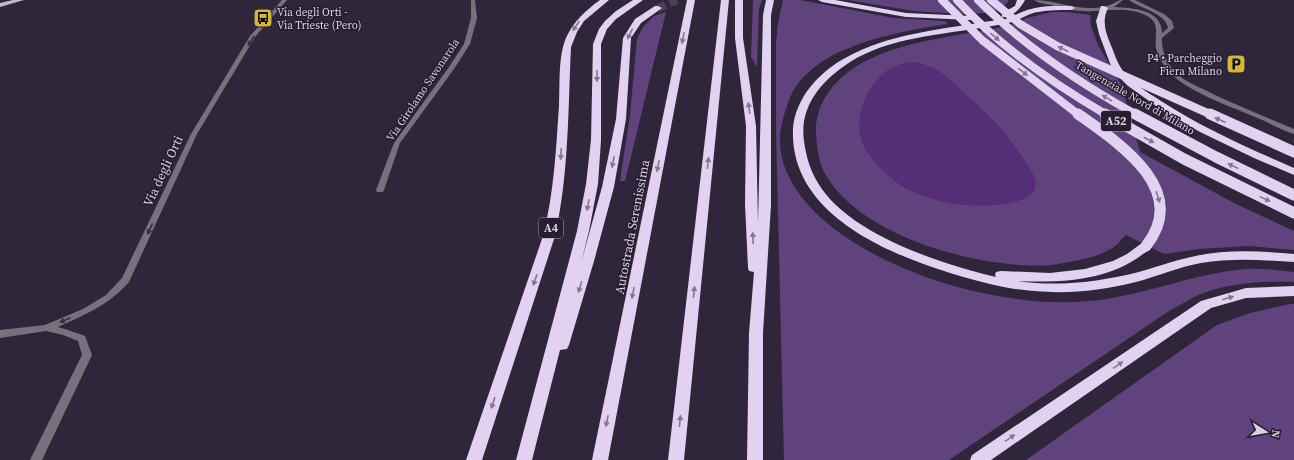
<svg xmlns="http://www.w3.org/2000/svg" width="1294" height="460" viewBox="0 0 1294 460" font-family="'Source Serif 4',serif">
<rect width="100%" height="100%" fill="#30263c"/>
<!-- green -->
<g fill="#60427d" fill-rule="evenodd">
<polygon points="753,0 762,0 759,9 757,67 751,57"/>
<path d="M783,0H800L894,18L945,21L948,24C897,32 807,46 788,103C784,115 780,127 780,139C779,172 802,202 826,222C893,279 1018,313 1106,299C1152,292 1198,273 1245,269C1261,268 1278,270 1294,272V282C1261,281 1227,283 1196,296C1187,301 1178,306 1169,311L949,460H784L776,130V42L778,23Z"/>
<polygon points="848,0 1008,0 1008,2 999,10 984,13 962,14 914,11"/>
<polygon points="666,12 625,181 620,181 630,115 637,39 643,27 654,16"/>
<path d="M1052,12H1067L1090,15L1091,26L1098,45L1121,84L1140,152L1236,204L1294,231V250L1248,246L1199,249L1164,254L1126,235C1122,238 1119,243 1115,246C1105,254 1086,259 1074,261C1067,262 1060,264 1052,265C984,270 865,239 827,177C818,164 817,147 816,132C815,104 834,80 857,66C903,38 963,37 1014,24L1027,18ZM914,62L925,65L939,71L1034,191L1025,198L1005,204Z"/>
<polygon points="1290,304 1294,304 1294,460 1026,460 1217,325 1250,313"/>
</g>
<!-- water -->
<path fill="#552e77" d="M914,62C923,64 931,66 939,71C949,77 958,87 966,95C977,105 988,114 997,124C1006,133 1034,171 1036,182C1036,184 1035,188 1034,190C1024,207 982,206 965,205C946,204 922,197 905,188C890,179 865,156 861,139C856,121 862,99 873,85C884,70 895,63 914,62Z"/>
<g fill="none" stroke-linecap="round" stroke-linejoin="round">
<!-- motorway-tunnel -->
<polyline stroke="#494054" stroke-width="8" stroke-dasharray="8 4.5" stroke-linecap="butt" points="658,8 678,0"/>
<!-- minor -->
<g fill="#76717d" fill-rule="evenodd">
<path d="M282,0H287L255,37L197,134L129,282C109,305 84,315 58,327L68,330L85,336L92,355L42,460H30L82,355L78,341L63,335L46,331L0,338V330L45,325L83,309L106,295L122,278L191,134L250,36Z"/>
<polygon points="471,0 475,0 477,18 470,44 454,69 400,143 384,190 383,192 377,192 376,190 394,143 449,67 464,44 471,18"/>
</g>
<!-- tertiary -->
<path fill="#76717d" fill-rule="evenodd" d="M1034,0C1052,0 1071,8 1090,8C1097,8 1106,7 1112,4C1117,2 1118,0 1123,0L1114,7C1132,8 1162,9 1162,33L1168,28C1166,13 1139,8 1129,0H1135L1164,14L1172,21L1174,28L1162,38C1161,54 1170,69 1182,78C1192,85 1204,89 1215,95C1241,107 1268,118 1294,129V134C1281,130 1268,122 1255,117C1230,106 1184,91 1167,69C1162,63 1158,56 1156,48C1154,35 1161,23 1147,16C1131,7 1110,10 1093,11C1079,12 1064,9 1051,5C1045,4 1038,3 1034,0Z"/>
<!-- primary -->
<polygon fill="#c2b7cf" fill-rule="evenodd" points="13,0 24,0 0,7 0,3"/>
<!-- motorway -->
<g fill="#e0d2f0" fill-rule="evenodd">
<path d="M600,0H609L584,21L577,32L571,47C568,110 569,174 555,236L482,460H466L543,236C554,193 556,150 559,105C560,85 558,56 566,38C573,22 586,10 600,0Z"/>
<polygon points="633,0 643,0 616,19 607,29 601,44 601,140 598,184 589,231 581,263 602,187 616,119 623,38 635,19 655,6 658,6 662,8 641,23 631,38 626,119 614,187 594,261 569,345 567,349 560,350 532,460 516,460 577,231 586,184 591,140 593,44 599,29 605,21 616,11"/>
<polygon points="687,0 695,0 608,460 592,460"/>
<polygon points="721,0 729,0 684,460 668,460"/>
<polygon points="735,0 743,0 743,38 756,126 758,223 763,15 766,0 774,0 771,15 771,205 763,333 763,460 747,460 749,333 754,272 749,271 748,268 745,204 746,126 735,38"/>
<polygon points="818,0 835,0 906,13 970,16 974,18 970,20 906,17 822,2"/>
<path d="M1017,0H1025C1021,8 1012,18 1002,17V13L1015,6Z"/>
<path d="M1053,6H1071L1075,8L1071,10C1060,10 1049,10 1038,12C1030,13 1023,18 1015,21C1006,24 996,25 986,27C940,35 890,37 850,62C822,80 799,106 804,141C806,156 810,170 818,183C848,234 941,264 996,277L995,275L996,272L1001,271L1050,273L1085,269L1113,261L1127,254L1142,243H1150L1152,246C1150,250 1146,252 1143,254C1109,281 1059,283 1018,281C1056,287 1098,282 1135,273C1154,268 1172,261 1191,257C1225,249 1260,251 1294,254V262C1263,260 1231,258 1201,263C1179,267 1158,276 1136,282C1086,295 1033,296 982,282C910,263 789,223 793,129C795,98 820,71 847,57C889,34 937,30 984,22C991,21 999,20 1006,19C1015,16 1022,11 1031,9C1038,7 1046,6 1053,6Z"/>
<path d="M1101,6H1104L1108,8C1102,20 1105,31 1110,43C1114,52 1117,63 1123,71C1132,83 1147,92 1161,101C1203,128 1248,148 1294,168V175L1254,158L1200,132L1166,113L1128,86L1117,75L1111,66L1099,34L1096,21Z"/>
<polygon points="1294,286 1294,296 1246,298 1211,308 991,460 970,460 972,455 1201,301 1246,288"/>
</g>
<!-- motorway-bridge-far1 -->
<g stroke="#e0d2f0" stroke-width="8">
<polyline points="942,0 982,40 1079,115"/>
<path d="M957,0C1000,47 1052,83 1107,115"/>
<path d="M978,0C1025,47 1079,83 1137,115"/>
<polyline points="991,0 1020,24 1057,46 1212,115"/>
</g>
<!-- motorway-bridge -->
<g stroke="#e0d2f0" stroke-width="11">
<path d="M1078,114C1119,143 1191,190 1146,246"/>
<polyline points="1105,114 1184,159 1294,213"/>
<polyline points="1135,114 1216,157 1294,195"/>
<polyline points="1210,114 1294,152"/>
</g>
</g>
<!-- one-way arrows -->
<defs><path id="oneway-solid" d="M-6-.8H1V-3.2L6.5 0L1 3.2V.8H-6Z"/></defs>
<g fill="#847791">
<use href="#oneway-solid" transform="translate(576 26) rotate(124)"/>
<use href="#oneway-solid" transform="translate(630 34) rotate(116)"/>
<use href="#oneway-solid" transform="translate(995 37) rotate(40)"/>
<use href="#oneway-solid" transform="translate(683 38) rotate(101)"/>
<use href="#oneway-solid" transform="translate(1063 49) rotate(-154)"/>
<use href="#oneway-solid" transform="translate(1023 72) rotate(37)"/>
<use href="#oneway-solid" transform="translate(597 76) rotate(91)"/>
<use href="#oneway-solid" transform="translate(1107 98) rotate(-149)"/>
<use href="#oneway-solid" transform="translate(749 108) rotate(-98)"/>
<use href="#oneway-solid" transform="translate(1220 120) rotate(-156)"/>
<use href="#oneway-solid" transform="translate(1149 140) rotate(28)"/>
<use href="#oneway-solid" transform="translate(561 154) rotate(93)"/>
<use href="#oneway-solid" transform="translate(613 162) rotate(101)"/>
<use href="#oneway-solid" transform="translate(708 163) rotate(-84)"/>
<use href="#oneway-solid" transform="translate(658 166) rotate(101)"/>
<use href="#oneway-solid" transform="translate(1233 166) rotate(-154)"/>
<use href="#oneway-solid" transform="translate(1158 197) rotate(72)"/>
<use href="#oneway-solid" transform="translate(1265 199) rotate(26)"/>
<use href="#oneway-solid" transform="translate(588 205) rotate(100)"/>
<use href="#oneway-solid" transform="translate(753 238) rotate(-92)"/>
<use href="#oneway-solid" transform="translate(535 280) rotate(109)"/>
<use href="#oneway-solid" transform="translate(580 287) rotate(107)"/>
<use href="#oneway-solid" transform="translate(694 292) rotate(-84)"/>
<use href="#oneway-solid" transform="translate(633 293) rotate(101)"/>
<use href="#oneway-solid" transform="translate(1228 298) rotate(-16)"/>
<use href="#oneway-solid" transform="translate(1118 365) rotate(-34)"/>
<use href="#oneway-solid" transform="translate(493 403) rotate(109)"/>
<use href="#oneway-solid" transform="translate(607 421) rotate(101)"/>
<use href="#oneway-solid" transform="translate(680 421) rotate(-84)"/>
<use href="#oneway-solid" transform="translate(1010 438) rotate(-34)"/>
</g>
<g fill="#372d41">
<use href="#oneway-solid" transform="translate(251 41) rotate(122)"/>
<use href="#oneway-solid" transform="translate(150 229) rotate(115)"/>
<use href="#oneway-solid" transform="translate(65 320) rotate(157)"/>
</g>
<!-- icons -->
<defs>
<g id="bus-square" transform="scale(1)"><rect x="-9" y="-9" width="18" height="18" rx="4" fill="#d3b635" stroke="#271c32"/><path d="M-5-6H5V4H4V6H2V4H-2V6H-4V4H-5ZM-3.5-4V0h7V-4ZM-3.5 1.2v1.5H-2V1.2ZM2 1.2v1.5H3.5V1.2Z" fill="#111"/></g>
<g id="parking-square" transform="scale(1)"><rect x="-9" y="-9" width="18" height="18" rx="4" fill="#d3b635" stroke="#271c32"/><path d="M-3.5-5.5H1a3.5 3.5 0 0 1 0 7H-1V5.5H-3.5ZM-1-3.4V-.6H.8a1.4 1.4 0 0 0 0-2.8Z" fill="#111"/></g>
</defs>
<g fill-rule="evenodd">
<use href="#bus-square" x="263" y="18"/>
<use href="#parking-square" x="1236" y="64"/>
</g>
<g text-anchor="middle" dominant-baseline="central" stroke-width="3" stroke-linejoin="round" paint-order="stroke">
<!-- far-poi labels -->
<g font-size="11" fill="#d7d1df" stroke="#271c32" text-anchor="start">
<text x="277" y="12">Via degli Orti -<tspan x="277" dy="13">Via Trieste (Pero)</tspan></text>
<text x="1222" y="58" text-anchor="end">P4 • Parcheggio<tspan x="1222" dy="13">Fiera Milano</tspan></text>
</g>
<!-- far-street labels -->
<g font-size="11" fill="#d7d1df" stroke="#271c32">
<text transform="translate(423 90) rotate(-56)">Via Girolamo Savonarola</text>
<text transform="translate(1135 98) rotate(30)">Tangenziale Nord di Milano</text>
</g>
<!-- shield labels -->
<g fill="#271c32" stroke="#a29bab" stroke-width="1">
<rect x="1101" y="111" width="30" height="20" rx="3"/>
<rect x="539" y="218" width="24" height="20" rx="3"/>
</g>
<g font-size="12" font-weight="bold" fill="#d7d1df">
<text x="1116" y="121">A52</text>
<text x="551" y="228">A4</text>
</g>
<!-- street labels -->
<g font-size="13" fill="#d7d1df" stroke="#271c32">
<text transform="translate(163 171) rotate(-65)">Via degli Orti</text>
<text transform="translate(632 227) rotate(-79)">Autostrada Serenissima</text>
</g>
</g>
<!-- north arrow -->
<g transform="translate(1266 432) rotate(101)" stroke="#271c32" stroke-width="3" paint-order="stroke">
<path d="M0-3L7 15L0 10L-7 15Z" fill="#d7d1df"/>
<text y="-6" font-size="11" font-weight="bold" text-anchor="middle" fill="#d7d1df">N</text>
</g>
</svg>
